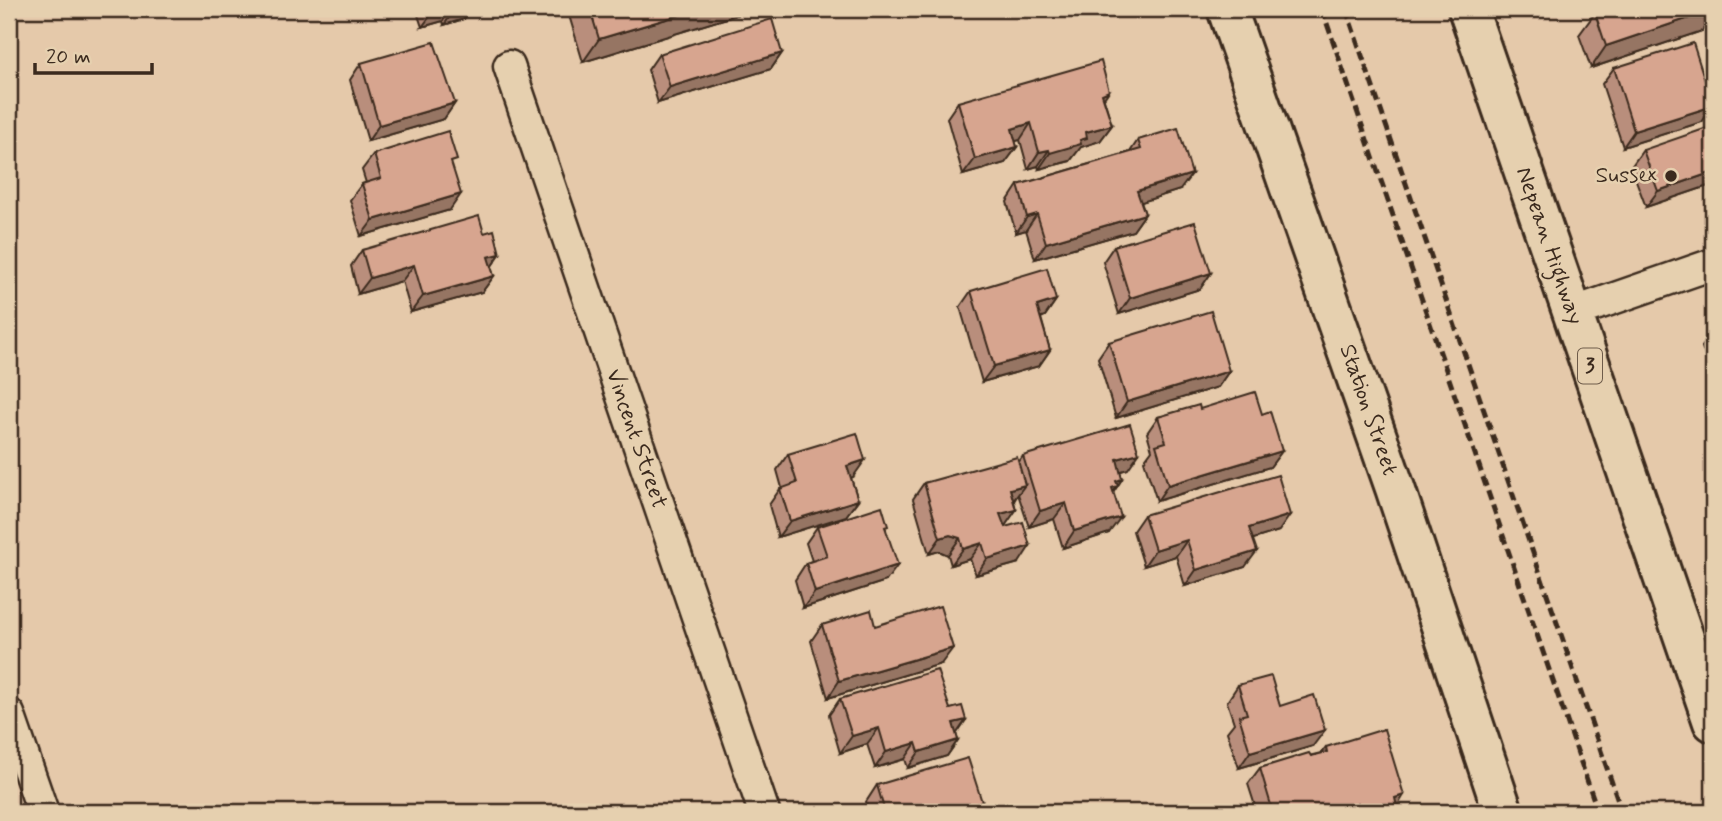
<svg xmlns="http://www.w3.org/2000/svg" width="1722" height="821" viewBox="0 0 1722 821" font-family="Mynerve,sans-serif">
<rect width="100%" height="100%" fill="#e5c9aa"/>
<filter id="ink" filterUnits="userSpaceOnUse"><feTurbulence type="fractalNoise" baseFrequency=".0143" numOctaves="2"/><feDisplacementMap in="SourceGraphic" scale="14" xChannelSelector="R" yChannelSelector="G"/><feConvolveMatrix kernelMatrix="1 2 1 2 8 2 1 2 1" color-interpolation-filters="sRGB"/></filter>
<g filter="url(#ink)">
<g fill="none" stroke-linecap="round" stroke-linejoin="round">
<!-- street casing -->
<g stroke="#3b2a1e" stroke-width="35">
<g id="street">
<polyline points="509,66 764,812"/>
<polyline points="1572,313 1713,264"/>
<polyline points="9,714 43,812"/>
</g>
</g>
<!-- secondary casing -->
<g stroke="#3b2a1e" stroke-width="44">
<polyline id="secondary" points="1227,9 1395,488 1503,812"/>
</g>
<!-- highway casing -->
<g stroke="#3b2a1e" stroke-width="44">
<polyline id="highway" points="1468,9 1713,722"/>
</g>
<!-- street -->
<use href="#street" stroke="#e6d0af" stroke-width="30"/>
<!-- secondary -->
<use href="#secondary" stroke="#e6d0af" stroke-width="38"/>
<!-- highway -->
<use href="#highway" stroke="#e6d0af" stroke-width="38"/>
<!-- rail -->
<g stroke="#3b2a1e" stroke-width="5" stroke-dasharray="10 5" stroke-linecap="butt">
<polyline points="1322,9 1598,812"/>
<polyline points="1346,9 1622,812"/>
</g>
</g>
<!-- wall -->
<g fill="#b98e7b" stroke="#3b2a1e" stroke-width="2">
<polygon points="416,9 475,9 470,10 464,19 444,25 443,21 422,27"/>
<polygon points="570,9 742,9 737,15 583,62 568,12"/>
<polygon points="1603,9 1713,9 1702,31 1591,68 1579,35 1595,13 1604,10"/>
<polygon points="782,53 771,69 658,103 648,70 659,54"/>
<polygon points="361,63 455,103 444,119 368,141 350,80"/>
<polygon points="1614,68 1713,106 1702,122 1623,147 1602,84"/>
<polygon points="1104,99 1112,125 1100,141 1081,147 1070,161 1039,169 1038,166 1028,169 1020,140 1015,141 1017,147 1005,163 963,175 947,118 958,102"/>
<polygon points="1138,140 1180,190 1141,202 1145,214 1133,231 1035,259 1026,230 1016,233 1007,202 1018,185 1130,152"/>
<polygon points="1643,150 1711,185 1646,207 1631,167"/>
<polygon points="374,154 452,166 450,210 361,236 350,200 362,184 366,183 362,170"/>
<polygon points="484,233 500,254 491,267 494,276 482,292 411,312 402,281 358,294 351,266 362,250"/>
<polygon points="1114,246 1211,273 1200,289 1119,314 1103,262"/>
<polygon points="971,291 1056,300 1045,316 1041,318 1050,350 1039,366 982,382 960,307"/>
<polygon points="1713,331 1713,381 1702,347"/>
<polygon points="1109,342 1229,371 1218,387 1116,418 1098,358"/>
<polygon points="1200,409 1262,414 1282,451 1270,467 1157,501 1144,461 1152,450 1147,433 1158,417"/>
<polygon points="788,454 853,477 851,478 858,500 846,516 778,537 769,505 780,489 782,488 777,470"/>
<polygon points="1023,456 1128,469 1120,471 1122,479 1113,493 1109,533 1063,548 1054,519 1029,527 1018,494 1014,501 1016,510 1004,526 1019,563 976,575 970,559 951,565 948,555 939,551 929,554 913,499 924,483 1018,463"/>
<polygon points="1144,515 1279,531 1253,539 1245,567 1185,586 1176,556 1144,566 1133,531"/>
<polygon points="817,527 886,529 886,581 803,608 795,580 806,563 812,561 806,543"/>
<polygon points="822,625 875,626 941,664 828,698 811,641"/>
<polygon points="1238,685 1280,706 1313,746 1239,768 1227,732 1234,723 1227,702"/>
<polygon points="840,699 956,734 958,740 947,756 908,768 905,759 875,768 867,744 840,753 829,715"/>
<polygon points="1326,747 1397,806 1394,812 1257,812 1248,784 1260,768 1321,753"/>
<polygon points="877,785 975,812 869,812 866,802"/>
</g>
<!-- shaded-wall -->
<g fill="#967464" stroke="#3b2a1e" stroke-width="2">
<polygon points="440,9 451,9 443,21 422,27 434,11"/>
<polygon points="455,9 475,9 470,10 464,19 444,25"/>
<polygon points="700,9 742,9 737,15 583,62 599,39"/>
<polygon points="1713,10 1713,14 1702,31 1591,68 1606,46"/>
<polygon points="782,53 771,69 658,103 670,87"/>
<polygon points="1109,91 1098,107 1102,94"/>
<polygon points="455,103 444,119 368,141 379,125"/>
<polygon points="1713,106 1702,122 1623,147 1634,131"/>
<polygon points="1031,123 1020,140 1001,145 1012,129"/>
<polygon points="1112,125 1100,141 1081,147 1070,161 1039,169 1050,153 1086,132"/>
<polygon points="1017,147 1005,163 963,175 975,159"/>
<polygon points="1049,150 1038,166 1028,169 1039,152"/>
<polygon points="1713,172 1713,181 1711,185 1646,207 1658,191"/>
<polygon points="1192,174 1180,190 1126,207 1137,191"/>
<polygon points="461,194 450,210 361,236 373,220"/>
<polygon points="1037,214 1026,230 1016,233 1027,217"/>
<polygon points="1145,214 1133,231 1035,259 1046,243"/>
<polygon points="500,254 489,270 488,257"/>
<polygon points="414,265 402,281 358,294 370,278"/>
<polygon points="1211,273 1200,289 1119,314 1130,298"/>
<polygon points="494,276 482,292 411,312 423,296"/>
<polygon points="1056,300 1045,316 1026,322 1037,306"/>
<polygon points="1050,350 1039,366 982,382 994,366"/>
<polygon points="1229,371 1218,387 1116,418 1127,402"/>
<polygon points="1282,451 1270,467 1157,501 1168,485"/>
<polygon points="1139,453 1128,469 1105,476 1117,459"/>
<polygon points="865,460 853,477 836,483 847,466"/>
<polygon points="1122,479 1106,503 1100,504 1116,481"/>
<polygon points="1025,485 1013,501 1010,489"/>
<polygon points="858,500 846,516 778,537 790,521"/>
<polygon points="1066,503 1054,519 1029,527 1040,511"/>
<polygon points="1016,510 1005,526 989,530 1000,514"/>
<polygon points="1290,515 1279,531 1238,544 1249,528"/>
<polygon points="1121,517 1109,533 1063,548 1074,531"/>
<polygon points="950,535 960,538 948,555 939,551 929,554 940,538"/>
<polygon points="1187,540 1176,556 1144,566 1155,550"/>
<polygon points="982,543 970,559 951,565 963,549"/>
<polygon points="1030,546 1019,563 976,575 987,559"/>
<polygon points="1257,551 1245,567 1185,586 1196,570"/>
<polygon points="898,565 886,581 803,608 815,592"/>
<polygon points="953,648 941,664 828,698 839,681"/>
<polygon points="966,720 955,736 953,723"/>
<polygon points="879,728 867,744 840,753 852,736"/>
<polygon points="1325,730 1313,746 1239,768 1250,752"/>
<polygon points="958,740 947,756 908,768 919,752"/>
<polygon points="916,743 905,759 875,768 886,752"/>
<polygon points="1404,795 1394,812 1380,812 1395,798"/>
<polygon points="982,802 975,812 950,812"/>
</g>
<!-- building -->
<g fill="#d7a58f" stroke="#3b2a1e" stroke-width="2">
<polygon points="590,9 700,9 599,39"/>
<polygon points="1608,9 1713,9 1713,10 1606,46 1595,13"/>
<polygon points="772,19 782,53 670,87 659,54"/>
<polygon points="434,42 455,103 379,125 361,63"/>
<polygon points="1693,43 1713,106 1634,131 1614,68"/>
<polygon points="1101,61 1109,91 1102,94 1112,125 1086,132 1087,138 1080,140 1081,144 1050,153 1049,150 1039,152 1031,123 1012,129 1017,147 975,159 958,102"/>
<polygon points="1178,128 1192,174 1137,191 1145,214 1046,243 1037,214 1027,217 1018,185 1141,149 1138,140"/>
<polygon points="1707,128 1713,144 1713,172 1658,191 1643,150"/>
<polygon points="448,131 457,160 451,162 461,194 373,220 362,184 381,178 374,154"/>
<polygon points="479,216 484,233 494,230 500,254 488,257 494,276 423,296 414,265 370,278 362,250"/>
<polygon points="1195,222 1211,273 1130,298 1114,246"/>
<polygon points="1047,268 1056,300 1037,306 1050,350 994,366 971,291"/>
<polygon points="1211,311 1229,371 1127,402 1109,342"/>
<polygon points="1255,392 1262,414 1270,411 1282,451 1168,485 1156,445 1166,442 1158,417 1199,405 1200,409"/>
<polygon points="1130,424 1139,453 1117,459 1122,479 1116,481 1118,486 1112,488 1121,517 1074,531 1066,503 1040,511 1023,456"/>
<polygon points="857,433 865,460 847,466 858,500 790,521 780,489 797,483 788,454"/>
<polygon points="1017,457 1025,485 1010,489 1016,510 1000,514 1005,527 1023,522 1030,546 987,559 982,543 963,549 960,538 950,535 940,538 924,483"/>
<polygon points="1278,475 1290,515 1249,528 1257,551 1196,570 1187,540 1155,550 1144,515"/>
<polygon points="882,506 888,526 885,527 898,565 815,592 806,563 827,556 817,527"/>
<polygon points="940,606 953,648 839,681 822,625 871,610 875,626"/>
<polygon points="937,670 950,709 962,706 966,720 953,723 958,740 919,752 916,743 886,752 879,728 852,736 840,699"/>
<polygon points="1271,676 1280,706 1314,695 1325,730 1250,752 1239,716 1247,714 1238,685"/>
<polygon points="1384,729 1404,795 1395,798 1397,807 1380,812 1273,812 1260,768 1309,753 1311,756 1327,752 1326,747"/>
<polygon points="968,758 982,802 950,812 885,812 877,785"/>
<polygon points="1188,804 1191,812 1165,812"/>
</g>
</g>
<!-- markers -->
<circle fill="#3b2a1e" stroke="#e6d0af" stroke-width="2.5" cx="1671" cy="176" r="7"/>
<g text-anchor="middle" dominant-baseline="central" stroke-width="5" stroke-linejoin="round" paint-order="stroke">
<!-- shield labels -->
<rect fill="#e6d0af" stroke="#6e5c4a" stroke-width="2" x="1578" y="348.5" width="24" height="35" rx="5"/>
<g font-size="21" font-weight="bold" fill="#3b2a1e">
<text x="1590" y="366">3</text>
</g>
<!-- poi labels -->
<g font-size="23" fill="#3b2a1e" stroke="#e6d0af" text-anchor="end">
<text x="1657" y="176">Sussex</text>
</g>
<!-- street labels -->
<g font-size="23" fill="#3b2a1e" stroke="#e6d0af">
<text transform="translate(1549 246) rotate(71)">Nepean Highway</text>
<text transform="translate(1368 410) rotate(71)">Station Street</text>
<text transform="translate(636 439) rotate(71)">Vincent Street</text>
</g>
</g>
<!-- margin -->
<rect width="1722" height="821" fill="none" stroke="#e6d0af" stroke-width="35"/>
<rect x="18" y="18" width="1687" height="786" fill="none" stroke="#3b2a1e" stroke-width="2.5" filter="url(#ink)"/>
<!-- scale -->
<path d="M35 63v10h117v-10" fill="none" stroke="#3b2a1e" stroke-width="3.5"/>
<text x="46" y="63" font-size="21" fill="#3b2a1e" stroke="#e6d0af" stroke-width="5" paint-order="stroke">20 m</text>
</svg>
